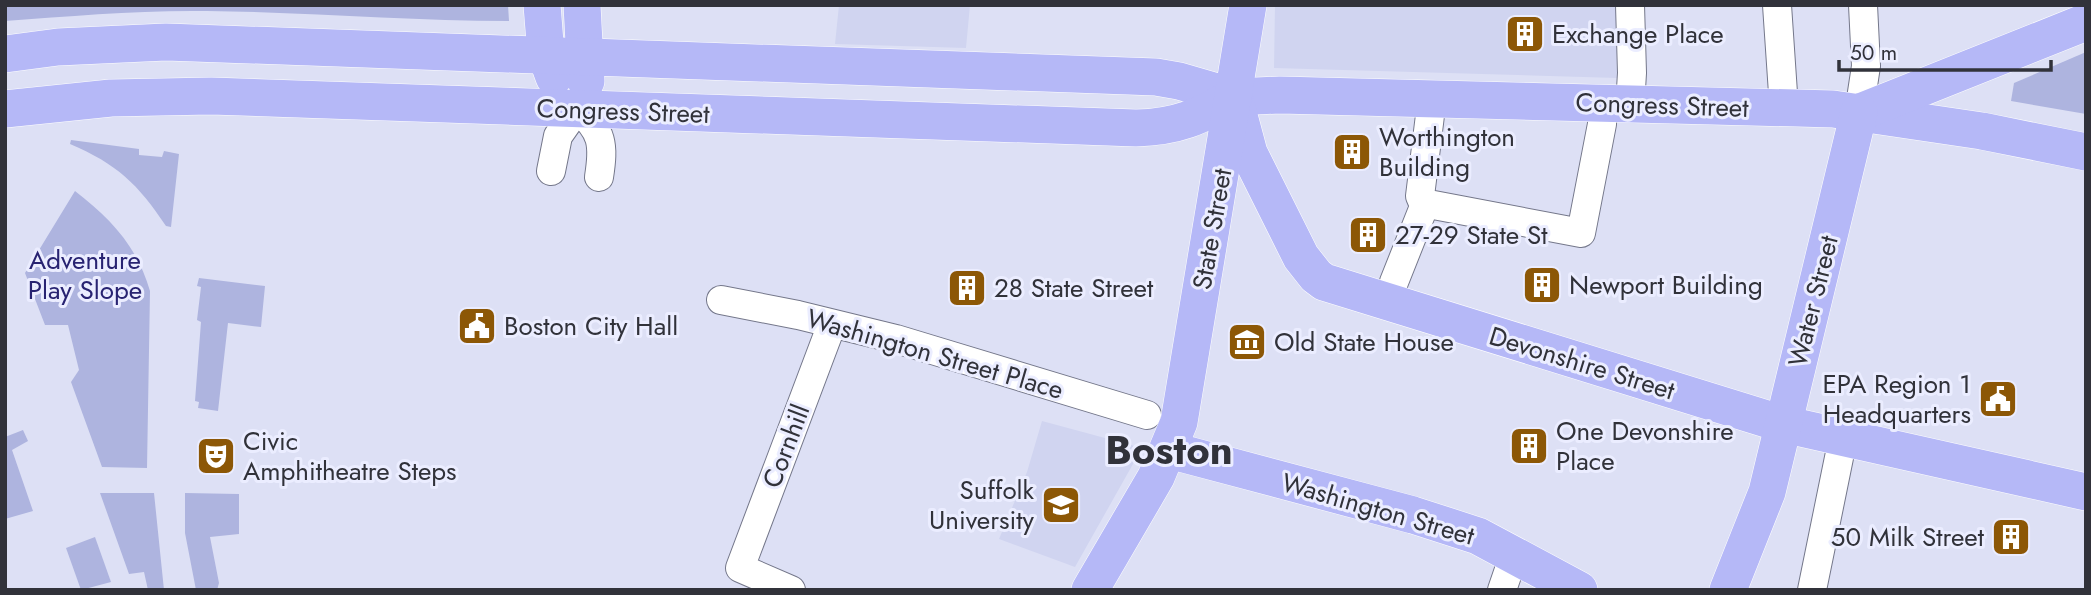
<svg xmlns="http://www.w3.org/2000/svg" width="2091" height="595" viewBox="0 0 2091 595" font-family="Jost,sans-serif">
<rect width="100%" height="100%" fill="#dde0f5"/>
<!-- built -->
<g fill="#d0d4f0">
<polygon points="839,5 970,5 966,48 835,44"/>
<polygon points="1275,5 1616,5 1617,78 1274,68"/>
<polygon points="1042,421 1142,448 1075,567 999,539 1027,472"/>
</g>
<!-- green -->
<g fill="#aeb4df">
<path d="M5,5H508L509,21C408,21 308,12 207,11C139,10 72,16 5,21Z"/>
<polygon points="2086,52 2086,114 2011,101 2014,83"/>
<path d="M71,140L139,149V155L162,157L164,151L179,154L171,227L166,226C138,184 117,164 70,144Z"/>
<path d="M75,191C111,219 137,246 150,291L147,468L102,467L71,382L79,370L68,325H45L25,273Z"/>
<polygon points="199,278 265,286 261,327 228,323 218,411 198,408 199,402 195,401 201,322 197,320 201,287 197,286"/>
<polygon points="23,430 28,441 12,450 33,511 5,519 5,437"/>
<polygon points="100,493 154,493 164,590 148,590 144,572 129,574"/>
<polygon points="185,493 239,494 239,534 210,537 219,583 217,590 196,590 185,533"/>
<polygon points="95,537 111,582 81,590 66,548"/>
</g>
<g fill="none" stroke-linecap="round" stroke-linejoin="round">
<!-- minor casing -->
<g stroke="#74778a" stroke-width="30">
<g id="minor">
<polyline points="1777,5 1784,108"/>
<polyline points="1432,99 1420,196 1423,203 1581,233 1602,124 1603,103"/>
<polyline points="1630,105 1632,73 1630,5"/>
<polyline points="1859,112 1866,66 1863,5"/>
<path d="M551,171L558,136L577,109C603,131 604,145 599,177"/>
<polyline points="721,300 798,315 896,339 1147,415"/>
<polyline points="1388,302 1394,282 1425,204"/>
<polyline points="791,590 740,568 832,324"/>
<polyline points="1502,590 1514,555"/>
<polyline points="1812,590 1843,438"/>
</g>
</g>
<!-- major casing -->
<g stroke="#fff" stroke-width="38">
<g id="major">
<polyline points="542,5 546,55 554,77"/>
<polyline points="582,5 586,81"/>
<polyline points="5,54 58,47 166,42 1156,77 1179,81 1234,97 1280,95 1833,109 1982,131 2086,152"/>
<polyline points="1234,97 1249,153 1301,257 1316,276 1324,282 1783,424 2086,492"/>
<path d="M5,109L111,98L211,96L1136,128C1178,127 1198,117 1234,97"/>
<polyline points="1863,111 2086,22"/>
<polyline points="1169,450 1413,515 1478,536 1579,590"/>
<polyline points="1090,590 1156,477 1179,422 1248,5"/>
<polyline points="1728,590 1767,492 1859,112"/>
</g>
</g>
<!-- minor -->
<use href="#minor" stroke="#fff" stroke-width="28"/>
<!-- major -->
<use href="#major" stroke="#b5b8f7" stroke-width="37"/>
</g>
<!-- icons -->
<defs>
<g id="building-square" transform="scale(2.0125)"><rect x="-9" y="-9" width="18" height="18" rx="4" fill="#8c5706" stroke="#ebedff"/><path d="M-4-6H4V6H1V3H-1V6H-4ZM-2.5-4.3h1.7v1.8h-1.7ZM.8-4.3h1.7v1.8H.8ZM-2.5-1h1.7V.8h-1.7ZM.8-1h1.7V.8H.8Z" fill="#fff"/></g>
<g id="civic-square" transform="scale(2.0125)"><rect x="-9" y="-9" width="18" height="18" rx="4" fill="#8c5706" stroke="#ebedff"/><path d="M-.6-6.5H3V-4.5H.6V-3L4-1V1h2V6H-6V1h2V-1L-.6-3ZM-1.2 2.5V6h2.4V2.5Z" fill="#fff"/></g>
<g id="museum-square" transform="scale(2.0125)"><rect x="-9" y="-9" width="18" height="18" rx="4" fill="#8c5706" stroke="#ebedff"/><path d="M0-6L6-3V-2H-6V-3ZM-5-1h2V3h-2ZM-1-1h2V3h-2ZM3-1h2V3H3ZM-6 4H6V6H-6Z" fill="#fff"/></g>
<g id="theatre-square" transform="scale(2.0125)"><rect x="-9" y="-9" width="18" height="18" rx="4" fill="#8c5706" stroke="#ebedff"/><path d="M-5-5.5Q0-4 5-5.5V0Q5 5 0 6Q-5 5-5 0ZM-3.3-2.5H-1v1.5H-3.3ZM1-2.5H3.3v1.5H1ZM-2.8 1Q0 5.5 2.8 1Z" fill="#fff"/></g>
<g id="university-square" transform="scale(2.0125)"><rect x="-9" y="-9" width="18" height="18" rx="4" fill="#8c5706" stroke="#ebedff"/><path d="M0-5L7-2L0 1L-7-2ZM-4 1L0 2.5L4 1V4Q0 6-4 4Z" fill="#fff"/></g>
</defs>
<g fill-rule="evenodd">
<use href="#building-square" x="1525" y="34"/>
<use href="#building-square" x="1352" y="152"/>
<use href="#building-square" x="1368" y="235"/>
<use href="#building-square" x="1542" y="285"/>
<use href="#building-square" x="967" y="288"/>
<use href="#civic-square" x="477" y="326"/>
<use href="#museum-square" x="1247" y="342"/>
<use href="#civic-square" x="1998" y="399"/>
<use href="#building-square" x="1529" y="446"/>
<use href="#theatre-square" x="216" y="456"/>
<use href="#university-square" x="1061" y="505"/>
<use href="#building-square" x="2011" y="537"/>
</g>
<g text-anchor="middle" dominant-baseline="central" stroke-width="6" stroke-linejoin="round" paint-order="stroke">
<!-- poi labels -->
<g font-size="26" fill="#31323a" stroke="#ebedff" text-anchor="start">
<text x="1552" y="34">Exchange Place</text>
<text x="1379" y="137">Worthington<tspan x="1379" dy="30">Building</tspan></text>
<text x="1395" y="235">27-29 State St</text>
<text x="1569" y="285">Newport Building</text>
<text x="994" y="288">28 State Street</text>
<text x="504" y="326">Boston City Hall</text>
<text x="1274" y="342">Old State House</text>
<text x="1971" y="384" text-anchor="end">EPA Region 1<tspan x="1971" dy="30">Headquarters</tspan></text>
<text x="1556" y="431">One Devonshire<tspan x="1556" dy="30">Place</tspan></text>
<text x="243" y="441">Civic<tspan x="243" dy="30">Amphitheatre Steps</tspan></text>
<text x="1034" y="490" text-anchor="end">Suffolk<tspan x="1034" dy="30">University</tspan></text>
<text x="1984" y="537" text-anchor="end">50 Milk Street</text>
</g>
<!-- street labels -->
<g font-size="26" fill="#31323a" stroke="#ebedff">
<text transform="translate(1662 105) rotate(2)">Congress Street</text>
<text transform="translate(623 111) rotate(2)">Congress Street</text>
<text transform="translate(1212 229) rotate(-80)">State Street</text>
<text transform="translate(1813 301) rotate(-76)">Water Street</text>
<text transform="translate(935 354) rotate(16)">Washington Street Place</text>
<text transform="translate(1582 363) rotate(17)">Devonshire Street</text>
<text transform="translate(786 446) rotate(-69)">Cornhill</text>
<text transform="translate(1378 509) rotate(16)">Washington Street</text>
</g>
<!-- park labels -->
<g font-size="26" fill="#282372" stroke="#ebedff">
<text x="85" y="260">Adventure<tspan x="85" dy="30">Play Slope</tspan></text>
</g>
<!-- town labels -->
<g font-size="40" font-weight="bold" fill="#31323a" stroke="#ebedff">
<text x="1169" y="450">Boston</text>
</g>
</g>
<!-- border -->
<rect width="2091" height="595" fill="none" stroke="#31323a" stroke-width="14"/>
<!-- scale -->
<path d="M1839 60v10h212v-10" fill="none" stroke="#31323a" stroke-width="3.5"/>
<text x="1850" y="60" font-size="21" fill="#31323a" stroke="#ebedff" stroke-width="5" paint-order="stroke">50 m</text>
</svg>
